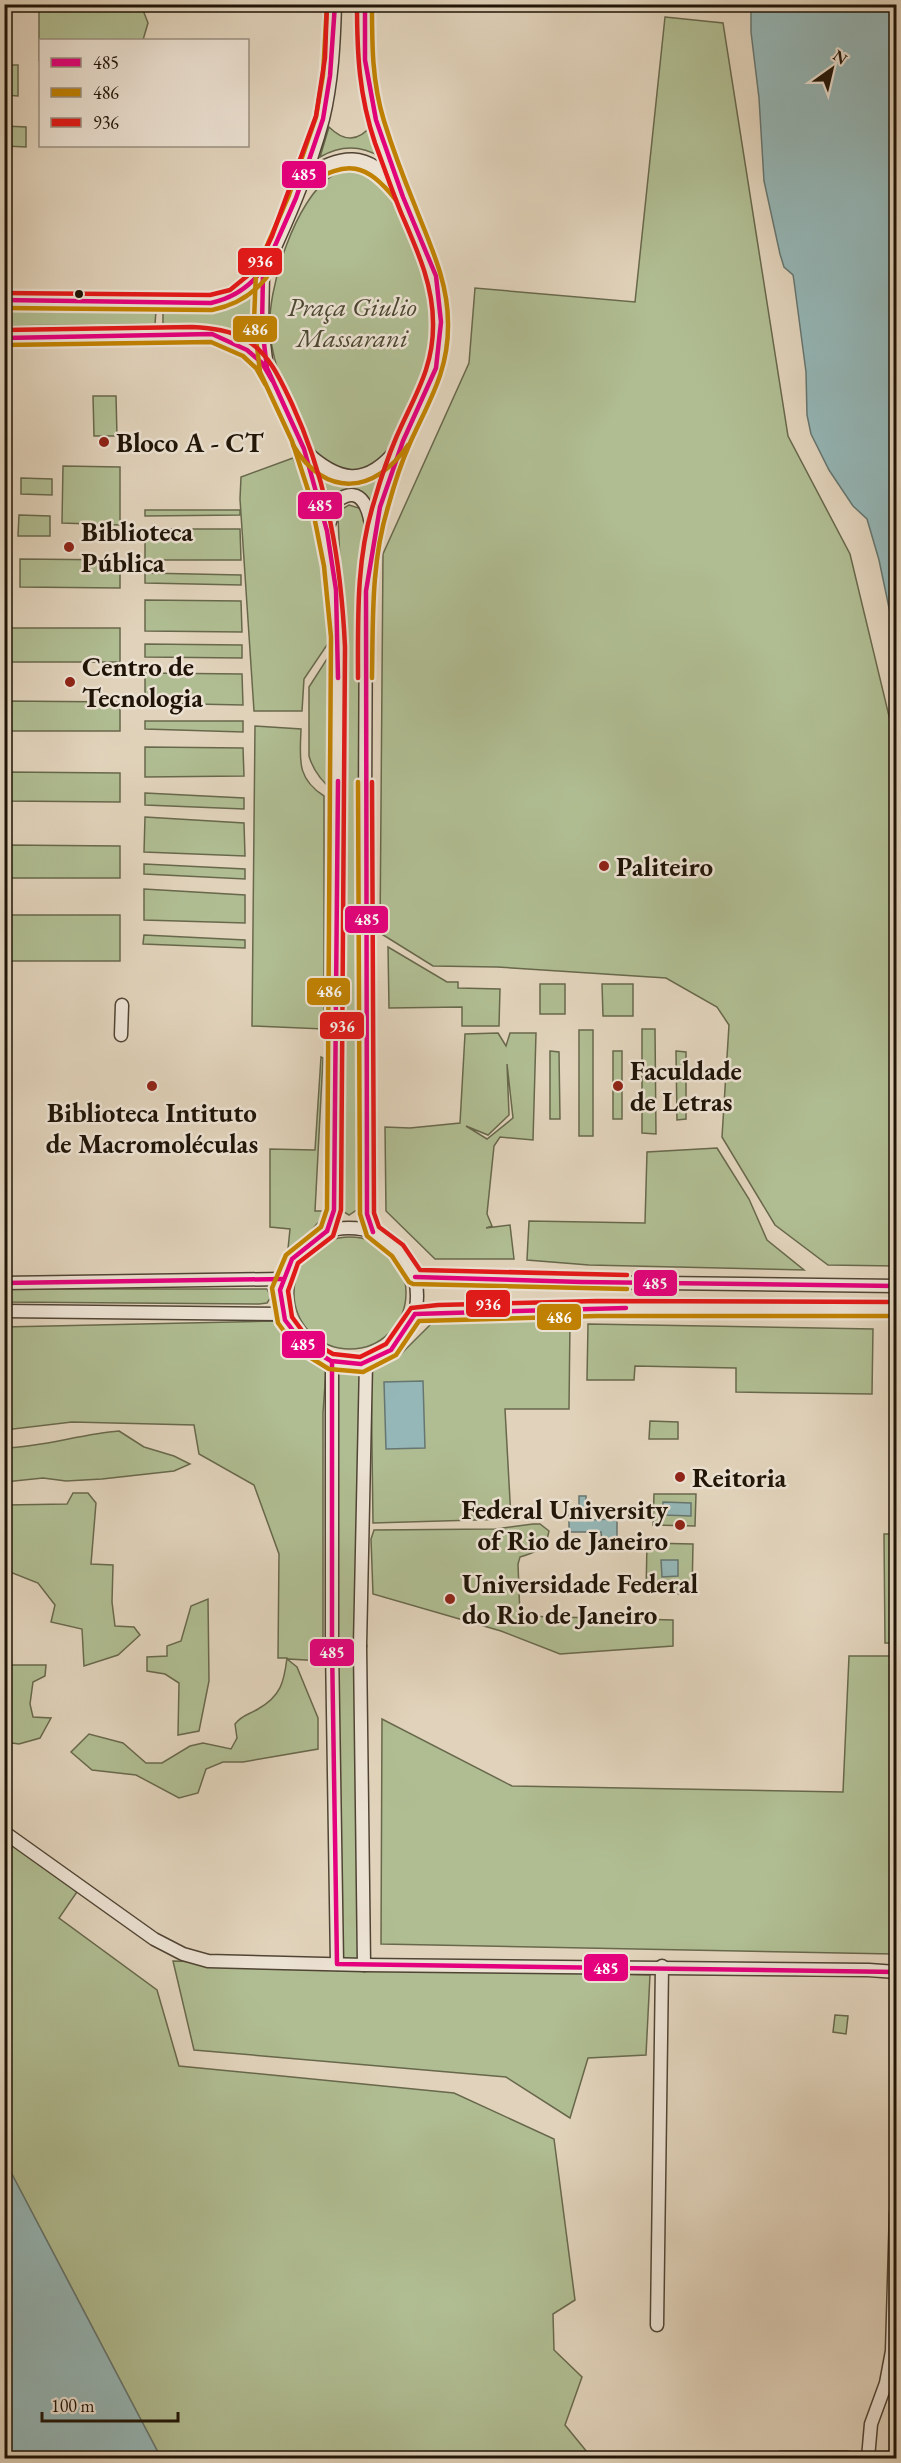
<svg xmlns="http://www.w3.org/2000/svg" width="901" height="2463" viewBox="0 0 901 2463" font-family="'EB Garamond',serif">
<rect width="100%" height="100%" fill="#e1d3bb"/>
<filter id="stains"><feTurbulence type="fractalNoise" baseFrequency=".00333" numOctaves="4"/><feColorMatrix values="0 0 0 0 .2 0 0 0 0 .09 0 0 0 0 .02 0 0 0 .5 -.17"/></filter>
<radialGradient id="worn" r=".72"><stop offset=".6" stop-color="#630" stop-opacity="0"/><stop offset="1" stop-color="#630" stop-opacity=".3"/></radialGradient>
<!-- green -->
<g fill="#b0bd92" stroke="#68684c" stroke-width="1.5" fill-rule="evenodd">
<polygon points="39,5 141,5 148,23 143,40 40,40 39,61"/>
<polygon points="665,17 723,23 788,436 850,554 896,745 896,1266 828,1265 775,1225 722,1137 729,1025 717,1007 666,978 497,967 433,966 380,933 383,554 469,363 475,288 635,302"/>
<polygon points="5,65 18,65 18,96 5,95"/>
<path d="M372,125L381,157C360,145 341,145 320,157L329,127C344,142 358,142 372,125Z"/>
<polygon points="5,126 26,127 26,147 5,146"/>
<path d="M355,169C384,176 397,200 408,226C422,257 433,286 434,321C435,361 405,451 367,469C362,472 346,472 340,471C322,466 307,440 300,424C286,395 274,367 270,334C266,291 295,198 333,175C340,171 347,170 355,169Z"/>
<polygon points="252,297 254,347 205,327 163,325 163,312 219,310"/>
<polygon points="4,311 156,311 155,324 5,326"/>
<polygon points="93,396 116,396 117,436 94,436"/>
<polygon points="293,458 315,507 329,578 333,636 304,679 302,711 254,711 240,499 241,477"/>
<polygon points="63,466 120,467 120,525 62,523"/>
<path d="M321,472C340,486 363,485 384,472L374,505L365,494L352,490L331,504Z"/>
<polygon points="21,478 52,479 52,495 21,494"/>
<polygon points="349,505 362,509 366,518 360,651 358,1209 349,1215 344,1212 341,1206 344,649 338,517 342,509"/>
<polygon points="145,510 240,510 240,515 145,516"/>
<polygon points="19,515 50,516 50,536 18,536"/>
<polygon points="145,529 240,529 241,560 145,560"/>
<polygon points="20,559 120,560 120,588 20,587"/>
<polygon points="145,573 241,575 241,585 145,583"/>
<polygon points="145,600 241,601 242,632 145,631"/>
<rect x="5" y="628" width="115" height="34"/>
<polygon points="145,644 242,645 242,658 145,657"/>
<path d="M334,648L335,792C323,783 313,770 309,756V687Z"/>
<polygon points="145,673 242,674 243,705 145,703"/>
<polygon points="5,701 120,702 120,731 5,731"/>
<polygon points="145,721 243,721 243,732 145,729"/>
<path d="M255,726L301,729C300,759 296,778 324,796V1029L252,1026Z"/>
<polygon points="145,747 243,748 244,776 145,777"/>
<polygon points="5,772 120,773 120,802 5,801"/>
<polygon points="145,793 244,798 244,809 145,805"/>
<polygon points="145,817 244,823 245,856 144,852"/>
<polygon points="5,845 120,846 120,878 5,878"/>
<polygon points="144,864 245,869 245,879 144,874"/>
<polygon points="144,889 245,895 245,923 144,920"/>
<rect x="5" y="915" width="115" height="46"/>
<polygon points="144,935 245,940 245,948 143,944"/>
<polygon points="388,947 447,982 458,982 458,988 500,989 499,1026 462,1026 462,1007 389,1008"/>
<rect x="540" y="984" width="25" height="30"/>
<polygon points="602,984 633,984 633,1016 603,1016"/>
<polygon points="642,1029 655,1029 656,1134 642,1133"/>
<rect x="579" y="1030" width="14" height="106"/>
<path d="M498,1033L506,1046L510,1033H536L533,1140L500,1137L494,1146L487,1214L492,1226L486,1228L510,1225L514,1259H435L386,1211L385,1127L410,1128L460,1123L465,1034ZM507,1064L513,1118L487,1139L466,1126L488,1135L509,1115Z"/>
<polygon points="550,1051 559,1052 560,1119 550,1119"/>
<rect x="613" y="1051" width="9" height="68"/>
<polygon points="676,1051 686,1052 686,1119 677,1120"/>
<polygon points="321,1057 323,1058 315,1211 328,1211 287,1259 290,1229 270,1227 270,1149 315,1150"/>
<polygon points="717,1148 749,1199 767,1240 804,1270 589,1265 527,1260 529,1221 645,1223 647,1152"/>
<circle cx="350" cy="1293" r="56"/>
<polygon points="5,1289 267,1289 271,1297 267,1303 259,1304 5,1302"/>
<path d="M274,1321L293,1345L326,1369L323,1413V1661L287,1659L297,1667L318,1718V1749L243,1762H223L206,1769L198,1793L179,1798L136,1775L92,1770L71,1752L89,1734L123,1743L146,1763H162L190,1746L203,1743L231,1749L237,1738L235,1724C242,1715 248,1715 258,1709C281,1696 284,1682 287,1658H278L279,1554L254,1485L199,1454L194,1425L72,1422L5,1430L4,1327Z"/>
<polygon points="434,1321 570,1321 569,1409 505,1409 511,1519 373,1523 371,1372 399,1356"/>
<polygon points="588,1324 873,1329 872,1394 736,1392 736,1368 635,1366 634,1380 587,1380"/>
<polygon points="891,1327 896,1327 896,1515 892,1513"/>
<polygon points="332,1362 349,1364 366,1362 364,1965 337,1964"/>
<polygon points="650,1421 678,1422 678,1439 649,1439"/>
<path d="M119,1431L144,1447L174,1456L190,1464L174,1471L102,1479L66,1481L43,1478L5,1482V1448C43,1447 81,1434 119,1431Z"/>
<polygon points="73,1493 88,1493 96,1503 91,1564 113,1565 112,1602 115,1626 134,1627 140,1635 118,1655 84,1666 82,1629 51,1622 55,1605 38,1583 5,1570 5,1505 67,1504"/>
<polygon points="654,1494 696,1494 695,1526 653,1525"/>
<path d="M533,1524H540L549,1531C546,1549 537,1552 520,1557L518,1564L520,1616L673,1620V1646L560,1654L501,1631L373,1594L371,1539L374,1530L495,1529Z"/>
<polygon points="884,1534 896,1534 896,1643 885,1643"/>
<polygon points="647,1543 693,1544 692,1594 646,1593"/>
<polygon points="208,1599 209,1681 199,1731 178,1735 179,1683 165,1674 147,1671 147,1657 167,1656 167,1646 181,1641 191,1606"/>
<polygon points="849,1656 896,1656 896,1923 893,1954 381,1944 382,1719 512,1786 843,1792"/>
<polygon points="5,1665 46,1665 45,1676 33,1682 30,1704 33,1717 51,1718 40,1738 19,1744 5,1742"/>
<polygon points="4,1837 79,1889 59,1918 157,1990 179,2066 454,2093 554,2139 575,2300 553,2314 554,2350 582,2377 565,2425 592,2458 161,2458 5,2161"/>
<polygon points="173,1961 650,1975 646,2055 588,2058 570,2118 506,2077 194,2050"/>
<polygon points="835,2015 848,2016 846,2034 833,2032"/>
<rect x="780" y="2451" width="68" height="7"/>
</g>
<!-- water -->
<g fill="#95b7b7" stroke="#667671" stroke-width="1.5">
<polygon points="751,5 896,5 896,641 879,560 867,519 853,506 829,470 811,434 807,415 806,372 794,281 793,275 784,267 780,254 764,181 759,98 751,32"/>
<polygon points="423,1381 425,1448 386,1449 384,1382"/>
<polygon points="579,1496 586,1496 586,1520 617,1519 617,1543 602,1543 601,1532 569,1532 569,1512 579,1511"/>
<polygon points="663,1502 691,1503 691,1516 663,1515"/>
<polygon points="661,1560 678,1560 678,1576 662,1577"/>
<polygon points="5,2161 161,2458 5,2458"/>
</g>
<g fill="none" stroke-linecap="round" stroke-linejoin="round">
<!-- minor casing -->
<g stroke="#504434" stroke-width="15">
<g id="minor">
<polyline points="365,4 365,60 376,120 403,197 427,251 436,276 441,322 440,347 436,368 418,412 403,441 380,507 373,539 366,591 365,811 367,1214 373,1232"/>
<path d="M303,178C340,154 368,149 397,189"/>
<polyline points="4,300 211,303 234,297 263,273"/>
<path d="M4,338L212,334C236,341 250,352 267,368"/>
<path d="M304,450C338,482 366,488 397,449"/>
<path d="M327,530L337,501C363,482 370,513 372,532"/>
<polyline points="121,1035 122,1005"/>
<circle cx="349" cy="1296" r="68"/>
<path d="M327,1231L334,1210L338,797L339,637L336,590L327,531L304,449L267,368L262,327L263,273C286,224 309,172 323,119C332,82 334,42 335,4"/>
<polyline points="415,1277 581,1282 896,1286"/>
<polyline points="4,1283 282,1279"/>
<polyline points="4,1311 283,1314"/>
<polyline points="415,1314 597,1308 896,1309"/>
<polyline points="332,1362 332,1646 337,1964"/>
<polyline points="332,1646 360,1646"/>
<polyline points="4,1832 154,1939 183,1954 208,1961 364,1965 869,1970 896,1972"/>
<polyline points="364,1965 360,1646 366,1362"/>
<polyline points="657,2325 662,1966"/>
<polyline points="868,2458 871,2424 886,2383 892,2351 896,2213"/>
</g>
</g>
<!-- minor -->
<use href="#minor" stroke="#ece2d3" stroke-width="12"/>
<!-- bus-1 casing -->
<g stroke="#ece2d3" stroke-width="9">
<g id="bus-1">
<polyline points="335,4 330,76 323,119 296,198 263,273 262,327 267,368 304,449 327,531 336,590 338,678"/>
<polyline points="365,4 365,60 376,120 403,197 436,276 441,322 436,368 403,441 380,507 366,591 367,1214 373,1232"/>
<path d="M4,300L211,303C237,297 256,283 269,259"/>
<polyline points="4,338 212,334 247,350 262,363 272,380"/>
<polyline points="327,1231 334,1210 338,781"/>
<polyline points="327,1231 292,1259 280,1290 285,1320 304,1345 331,1361 361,1364 391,1350 415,1314"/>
<polyline points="415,1277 581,1282 896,1286"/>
<polyline points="4,1283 282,1279"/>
<polyline points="415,1314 626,1308"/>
<polyline points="332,1362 332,1646 337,1964 896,1972"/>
</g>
</g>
<!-- bus-2 casing -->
<g stroke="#ece2d3" stroke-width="9">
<g id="bus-2">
<polyline points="327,4 323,75 316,117 289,195 256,271 254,321 260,372 292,441 310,496 324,566 331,637 327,1209 321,1227 286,1255 272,1288 278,1323 298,1350 329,1369 363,1372 396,1355 419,1321 597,1316 896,1316"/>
<path d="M372,4C372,45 372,82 384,121C393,150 404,179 415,206C430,245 448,281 448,323C449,371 429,401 410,443C401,463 394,485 388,507C371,562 373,621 372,678"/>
<path d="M307,184C348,160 365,162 396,200"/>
<path d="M4,308L212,310C241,304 262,289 276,263"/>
<polyline points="4,345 211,342 243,356 256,368 265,384"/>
<path d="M293,445C325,499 375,494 408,445"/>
<polyline points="358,782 360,1214 367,1236 392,1256 409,1282 413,1284 627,1289"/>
</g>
</g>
<!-- bus-3 casing -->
<g stroke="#ece2d3" stroke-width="9">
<g id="bus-3">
<path d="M357,4C357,54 359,95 375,143C384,167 392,191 402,215C417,250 433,284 433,323C434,369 413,398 396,438C387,459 380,481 374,502C356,558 358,620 358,678"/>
<polyline points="4,293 210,295 230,290 257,268 272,236 316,116 325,58 327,4"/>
<path d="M4,330L192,327C211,328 231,330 248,341C270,355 281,381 292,404C328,482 341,562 345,647L341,1210L333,1236L298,1263L288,1291L292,1317L309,1340L333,1354L360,1357L386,1344L411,1308L438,1305L597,1301L896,1302"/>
<polyline points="372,782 374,1213 379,1227 403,1245 420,1270 627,1275"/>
</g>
</g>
<!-- bus-1 -->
<use href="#bus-1" stroke="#e5007d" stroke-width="4.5"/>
<!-- bus-2 -->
<use href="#bus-2" stroke="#c18202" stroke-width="4.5"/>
<!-- bus-3 -->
<use href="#bus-3" stroke="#e31919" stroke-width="4.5"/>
</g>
<!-- markers -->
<circle fill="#1f1407" stroke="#ece2d3" stroke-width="2" cx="79" cy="294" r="5"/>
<g fill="#8f2418" stroke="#ece2d3" stroke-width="2">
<circle cx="104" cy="442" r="6"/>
<circle cx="69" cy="547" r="6"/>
<circle cx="70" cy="682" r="6"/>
<circle cx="604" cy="866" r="6"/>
<circle cx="152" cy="1086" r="6"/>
<circle cx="618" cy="1086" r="6"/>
<circle cx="680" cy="1477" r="6"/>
<circle cx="680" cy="1525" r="6"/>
<circle cx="450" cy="1599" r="6"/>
</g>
<g text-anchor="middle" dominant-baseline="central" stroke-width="5" stroke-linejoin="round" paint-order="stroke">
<!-- park labels -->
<g font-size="27" font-style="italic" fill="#4a4731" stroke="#ece2d3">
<text x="352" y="306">Praça Giulio<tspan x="352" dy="31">Massarani</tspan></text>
</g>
<!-- poi labels -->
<g font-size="27" font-weight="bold" fill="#1f1407" stroke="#ece2d3" text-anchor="start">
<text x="116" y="442">Bloco A - CT</text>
<text x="81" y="531">Biblioteca<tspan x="81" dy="31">Pública</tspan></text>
<text x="82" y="666">Centro de<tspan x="82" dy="31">Tecnologia</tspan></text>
<text x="616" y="866">Paliteiro</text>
<text x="630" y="1070">Faculdade<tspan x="630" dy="31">de Letras</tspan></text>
<text x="152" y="1112" text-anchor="middle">Biblioteca Intituto<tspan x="152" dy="31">de Macromoléculas</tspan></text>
<text x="692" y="1477">Reitoria</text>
<text x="668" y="1509" text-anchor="end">Federal University<tspan x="668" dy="31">of Rio de Janeiro</tspan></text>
<text x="462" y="1583">Universidade Federal<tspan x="462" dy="31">do Rio de Janeiro</tspan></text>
</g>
</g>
<g stroke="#ece2d3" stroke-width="2">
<rect x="281" y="160" width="46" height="29" rx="6" fill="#e5007d"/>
<rect x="237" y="247" width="46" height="29" rx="6" fill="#e31919"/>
<rect x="232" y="315" width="46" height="28" rx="6" fill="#c18202"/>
<rect x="297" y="491" width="46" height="29" rx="6" fill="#e5007d"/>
<rect x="344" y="905" width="45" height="29" rx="6" fill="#e5007d"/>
<rect x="306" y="977" width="45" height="29" rx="6" fill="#c18202"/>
<rect x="319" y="1011" width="46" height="29" rx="6" fill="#e31919"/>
<rect x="633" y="1269" width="45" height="28" rx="6" fill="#e5007d"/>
<rect x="465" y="1289" width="46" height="29" rx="6" fill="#e31919"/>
<rect x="536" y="1303" width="46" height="28" rx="6" fill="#c18202"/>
<rect x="281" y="1330" width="45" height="29" rx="6" fill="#e5007d"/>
<rect x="309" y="1638" width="46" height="29" rx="6" fill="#e5007d"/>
<rect x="583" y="1953" width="46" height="29" rx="6" fill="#e5007d"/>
</g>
<g font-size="16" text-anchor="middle" font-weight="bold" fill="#fff">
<text x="304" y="180">485</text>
<text x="260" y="267">936</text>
<text x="255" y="335">486</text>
<text x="320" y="511">485</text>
<text x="367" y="925">485</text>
<text x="329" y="997">486</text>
<text x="342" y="1032">936</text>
<text x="655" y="1289">485</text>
<text x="488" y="1310">936</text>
<text x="559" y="1323">486</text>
<text x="303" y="1350">485</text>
<text x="332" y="1658">485</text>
<text x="606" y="1974">485</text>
</g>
<!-- margin -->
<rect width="901" height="2463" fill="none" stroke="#e1d3bb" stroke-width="24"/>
<rect x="6" y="6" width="889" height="2451" fill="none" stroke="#1f1407" stroke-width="3"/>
<rect x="12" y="12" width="877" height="2439" fill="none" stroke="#1f1407" stroke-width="1.5"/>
<!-- legend -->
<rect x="39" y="39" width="210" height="108" fill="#ece2d3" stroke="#9a9081" stroke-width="1.5"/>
<rect x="51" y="58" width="30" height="9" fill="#e5007d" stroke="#9a9081" stroke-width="1.5"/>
<text x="93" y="69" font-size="18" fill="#1f1407">485</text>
<rect x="51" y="88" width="30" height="9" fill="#c18202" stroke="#9a9081" stroke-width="1.5"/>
<text x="93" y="99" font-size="18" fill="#1f1407">486</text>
<rect x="51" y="118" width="30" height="9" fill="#e31919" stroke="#9a9081" stroke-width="1.5"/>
<text x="93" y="129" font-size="18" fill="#1f1407">936</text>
<!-- north arrow -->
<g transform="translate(832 69) rotate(34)" stroke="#ece2d3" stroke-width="4.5" paint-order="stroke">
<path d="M0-4.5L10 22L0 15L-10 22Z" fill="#1f1407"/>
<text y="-9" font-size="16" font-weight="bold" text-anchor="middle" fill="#1f1407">N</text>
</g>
<!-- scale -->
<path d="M42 2412v9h136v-9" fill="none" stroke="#1f1407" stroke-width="3"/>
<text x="51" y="2412" font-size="18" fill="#1f1407" stroke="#ece2d3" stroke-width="4.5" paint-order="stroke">100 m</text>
<rect width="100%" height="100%" filter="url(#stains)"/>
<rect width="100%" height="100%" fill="url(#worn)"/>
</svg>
